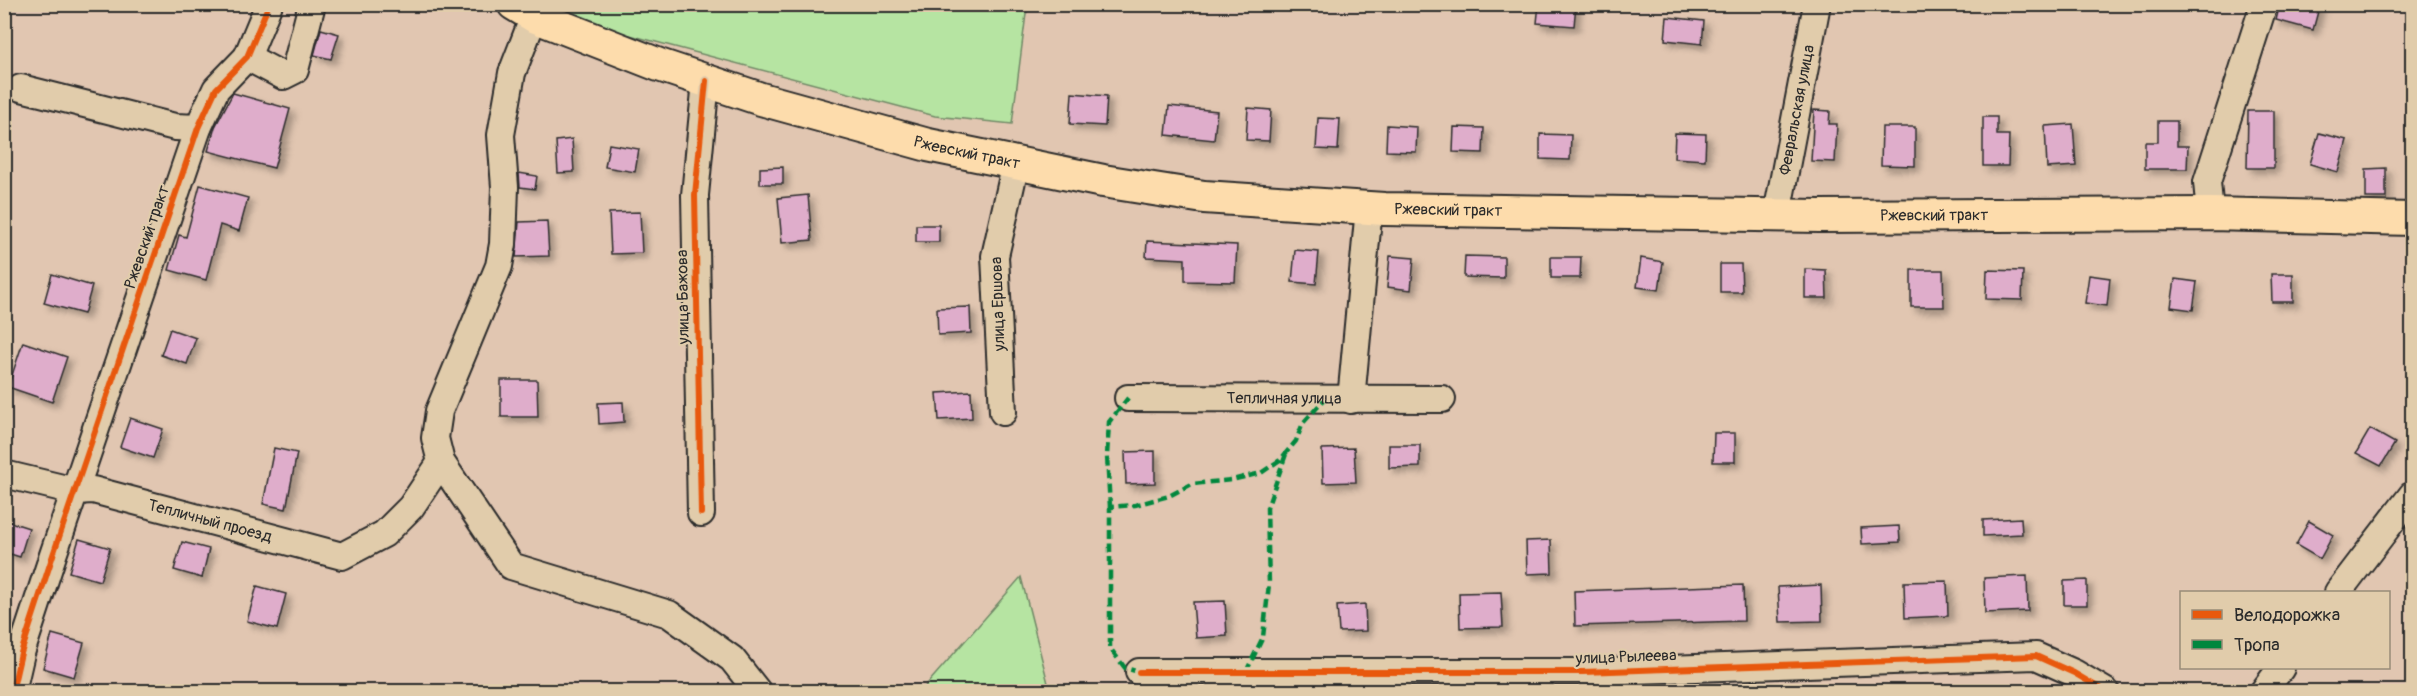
<svg xmlns="http://www.w3.org/2000/svg" width="2417" height="696" viewBox="0 0 2417 696" font-family="Pangolin,sans-serif">
<defs>
<filter id="shadow"><feDropShadow dx="5" dy="5" stdDeviation="3" flood-color="#0004"/></filter>
</defs>
<rect width="100%" height="100%" fill="#e1c6b1"/>
<filter id="ink" filterUnits="userSpaceOnUse"><feTurbulence type="fractalNoise" baseFrequency=".0167" numOctaves="2"/><feDisplacementMap in="SourceGraphic" scale="12" xChannelSelector="R" yChannelSelector="G"/><feConvolveMatrix kernelMatrix="1 2 1 2 8 2 1 2 1" color-interpolation-filters="sRGB"/></filter>
<g filter="url(#ink)">
<!-- green -->
<g fill="#b6e4a2" stroke="#708866" stroke-width="1.5">
<polygon points="544,5 1031,5 1026,14 1012,124 935,116 566,18"/>
<polygon points="1021,577 1050,691 921,691"/>
</g>
<!-- building -->
<g fill="#dfadcb" stroke="#2b2b2b" stroke-width="1.5" filter="url(#shadow)">
<polygon points="1539,4 1576,4 1574,26 1537,23"/>
<polygon points="2280,4 2320,4 2313,30 2276,20"/>
<polygon points="1667,17 1704,21 1702,44 1665,40"/>
<polygon points="321,29 339,34 331,59 314,55"/>
<polygon points="233,93 290,109 274,168 208,151 215,127"/>
<polygon points="1072,93 1107,96 1105,126 1070,124"/>
<polygon points="1169,106 1217,111 1214,140 1166,135"/>
<polygon points="1248,108 1271,110 1269,141 1246,140"/>
<polygon points="1814,110 1830,111 1829,124 1837,124 1835,162 1811,161"/>
<polygon points="2248,111 2274,111 2274,168 2247,168"/>
<polygon points="1983,117 1997,117 1997,135 2009,135 2008,166 1983,166"/>
<polygon points="1318,118 1340,119 1338,150 1316,149"/>
<polygon points="2158,121 2177,121 2177,146 2188,146 2187,169 2145,169 2145,142 2158,142"/>
<polygon points="2073,124 2076,166 2047,168 2045,126"/>
<polygon points="1387,125 1417,127 1416,152 1386,151"/>
<polygon points="1454,127 1484,128 1483,153 1453,152"/>
<polygon points="1882,127 1915,127 1915,166 1881,165"/>
<polygon points="1675,133 1706,134 1705,160 1674,158"/>
<polygon points="2319,133 2347,140 2338,172 2310,164"/>
<polygon points="1540,134 1571,135 1570,160 1540,159"/>
<polygon points="572,139 574,172 558,173 556,141"/>
<polygon points="609,144 639,149 635,172 605,167"/>
<polygon points="783,167 783,184 760,184 760,168"/>
<polygon points="2386,168 2386,198 2366,198 2366,169"/>
<polygon points="519,173 537,176 535,189 520,187"/>
<polygon points="200,185 248,198 239,231 220,225 206,280 169,270 179,235 186,237"/>
<polygon points="808,195 812,240 782,243 778,198"/>
<polygon points="640,212 642,253 611,254 609,213"/>
<polygon points="547,221 549,256 516,257 519,222"/>
<rect x="916" y="225" width="23" height="17"/>
<polygon points="1147,241 1237,245 1235,282 1185,281 1185,259 1146,257"/>
<polygon points="1295,250 1319,252 1316,284 1292,282"/>
<polygon points="1390,256 1414,258 1411,290 1387,287"/>
<polygon points="1465,256 1504,257 1504,278 1464,277"/>
<polygon points="1551,257 1581,257 1580,278 1551,278"/>
<polygon points="1641,258 1663,262 1659,290 1637,287"/>
<polygon points="1720,264 1741,264 1742,292 1720,292"/>
<polygon points="1805,269 1826,270 1827,298 1805,298"/>
<polygon points="1911,270 1943,270 1944,307 1911,307"/>
<polygon points="1987,270 2023,271 2022,300 1986,299"/>
<polygon points="52,274 92,286 84,314 44,303"/>
<polygon points="2271,274 2293,274 2293,302 2272,302"/>
<polygon points="2089,275 2110,278 2107,306 2085,303"/>
<polygon points="2175,279 2197,282 2193,310 2171,307"/>
<polygon points="970,307 971,333 938,335 937,308"/>
<polygon points="170,329 196,338 187,364 161,355"/>
<polygon points="23,342 67,357 52,402 8,387"/>
<polygon points="501,380 537,380 538,417 501,417"/>
<polygon points="971,391 972,418 939,420 937,393"/>
<polygon points="623,402 624,422 599,424 598,403"/>
<polygon points="130,418 163,429 153,458 120,447"/>
<polygon points="2370,429 2395,443 2381,466 2356,453"/>
<polygon points="1714,433 1735,433 1735,462 1713,462"/>
<polygon points="1389,445 1420,445 1420,467 1389,468"/>
<polygon points="274,448 297,453 286,509 263,504"/>
<polygon points="1354,448 1356,482 1323,483 1322,449"/>
<polygon points="1155,451 1155,483 1126,484 1125,452"/>
<polygon points="2021,518 2022,534 1983,536 1983,520"/>
<polygon points="4,520 29,528 20,557 4,552"/>
<polygon points="2309,521 2333,535 2320,559 2296,545"/>
<polygon points="1899,526 1900,542 1862,544 1861,528"/>
<polygon points="79,539 110,548 100,581 69,572"/>
<polygon points="1551,540 1552,573 1527,574 1526,541"/>
<polygon points="182,542 209,549 202,578 174,570"/>
<polygon points="2027,576 2028,611 1985,613 1984,578"/>
<polygon points="2087,580 2087,605 2064,605 2064,581"/>
<polygon points="1947,581 1948,616 1905,618 1904,582"/>
<polygon points="1743,585 1744,621 1575,626 1574,591"/>
<polygon points="1821,585 1822,621 1780,622 1778,587"/>
<polygon points="257,586 286,594 277,629 247,621"/>
<polygon points="1501,592 1503,627 1460,628 1459,593"/>
<polygon points="1225,601 1227,636 1196,638 1193,602"/>
<polygon points="1365,604 1366,631 1339,632 1337,606"/>
<polygon points="52,634 84,643 74,677 43,668"/>
</g>
<g fill="none" stroke-linecap="round" stroke-linejoin="round">
<!-- minor casing -->
<g stroke="#2b2b2b" stroke-width="30">
<g id="minor">
<polyline points="534,16 512,73 501,135 505,187 503,244 499,266 439,411 435,438 441,462 511,566 669,614 732,659 758,692"/>
<polyline points="247,57 283,76 295,70 312,4"/>
<polyline points="21,88 175,127 198,128"/>
<path id="s1" d="M1777,214L1817,4"/>
<polyline points="2210,214 2207,182 2264,4"/>
<path id="s2" d="M1128,398L1442,399"/>
<polyline points="1351,400 1369,208"/>
<polyline points="1003,412 995,256 1016,163"/>
<path id="s3" d="M4,474L75,491L93,490L342,556L384,534L411,507L441,462"/>
<polyline points="701,513 695,195 706,81"/>
<polyline points="2338,592 2412,495"/>
<polyline points="1139,672 1583,672 2036,656 2074,673 2106,692"/>
<polyline points="12,692 21,653 53,555 198,128 216,89 247,57 269,4"/>
<polyline points="2263,692 2281,668"/>
</g>
</g>
<!-- major casing -->
<g stroke="#2b2b2b" stroke-width="36">
<g id="major">
<path id="s4" d="M514,4L534,16L659,65L761,99L928,145L1103,181L1204,197L1384,209L1820,216L2210,214L2412,219"/>
</g>
</g>
<!-- minor -->
<use href="#minor" stroke="#e1ccab" stroke-width="26"/>
<!-- major -->
<use href="#major" stroke="#fddcac" stroke-width="32"/>
<!-- quiet -->
<g stroke="#00873e" stroke-width="4.5" stroke-dasharray="9 4.5" stroke-linecap="butt">
<polyline points="1110,507 1107,456 1109,422 1128,398"/>
<polyline points="1139,672 1125,668 1110,648 1110,507 1135,505 1169,496 1192,484 1232,480 1261,473 1280,460 1296,441 1303,423 1324,400"/>
<polyline points="1246,672 1263,637 1269,584 1267,508 1286,454"/>
</g>
<!-- cycleway casing -->
<g stroke="#e1ccab" stroke-width="10">
<g id="cycleway">
<polyline points="701,513 695,195 706,81"/>
<polyline points="1139,672 1583,672 2036,656 2074,673 2106,692"/>
<polyline points="12,692 21,653 53,555 198,128 216,89 247,57 269,4"/>
</g>
</g>
<!-- cycleway -->
<use href="#cycleway" stroke="#e8590c" stroke-width="6"/>
</g>
</g>
<g text-anchor="middle" dominant-baseline="central" stroke-width="4.5" stroke-linejoin="round" paint-order="stroke">
<!-- street labels -->
<g font-size="16" fill="#2b2b2b" stroke="#e1ccab">
<text stroke="none"><textPath href="#s1" startOffset="106">Февральская улица</textPath></text>
<text stroke="none"><textPath href="#s4" startOffset="478">Ржевский тракт</textPath></text>
<text stroke="none"><textPath href="#s4" startOffset="964">Ржевский тракт</textPath></text>
<text stroke="none"><textPath href="#s4" startOffset="1450">Ржевский тракт</textPath></text>
<text transform="translate(147 237) rotate(-71)">Ржевский тракт</text>
<text transform="translate(683 297) rotate(-91)">улица Бажова</text>
<text transform="translate(998 304) rotate(-92)">улица Ершова</text>
<text stroke="none"><textPath href="#s2" startOffset="156">Тепличная улица</textPath></text>
<text stroke="none"><textPath href="#s3" startOffset="212">Тепличный проезд</textPath></text>
<text transform="translate(1626 657) rotate(-2)">улица Рылеева</text>
</g>
</g>
<!-- margin -->
<rect width="2417" height="696" fill="none" stroke="#e1ccab" stroke-width="24"/>
<rect x="12" y="12" width="2393" height="672" fill="none" stroke="#2b2b2b" stroke-width="2" filter="url(#ink)"/>
<!-- legend -->
<rect x="2180" y="591" width="210" height="78" fill="#e1ccab" stroke="#988c78" stroke-width="1.5"/>
<rect x="2192" y="610" width="30" height="9" fill="#e8590c" stroke="#988c78" stroke-width="1.5"/>
<text x="2234" y="621" font-size="18" fill="#2b2b2b">Велодорожка</text>
<rect x="2192" y="640" width="30" height="9" fill="#00873e" stroke="#988c78" stroke-width="1.5"/>
<text x="2234" y="651" font-size="18" fill="#2b2b2b">Тропа</text>
</svg>
